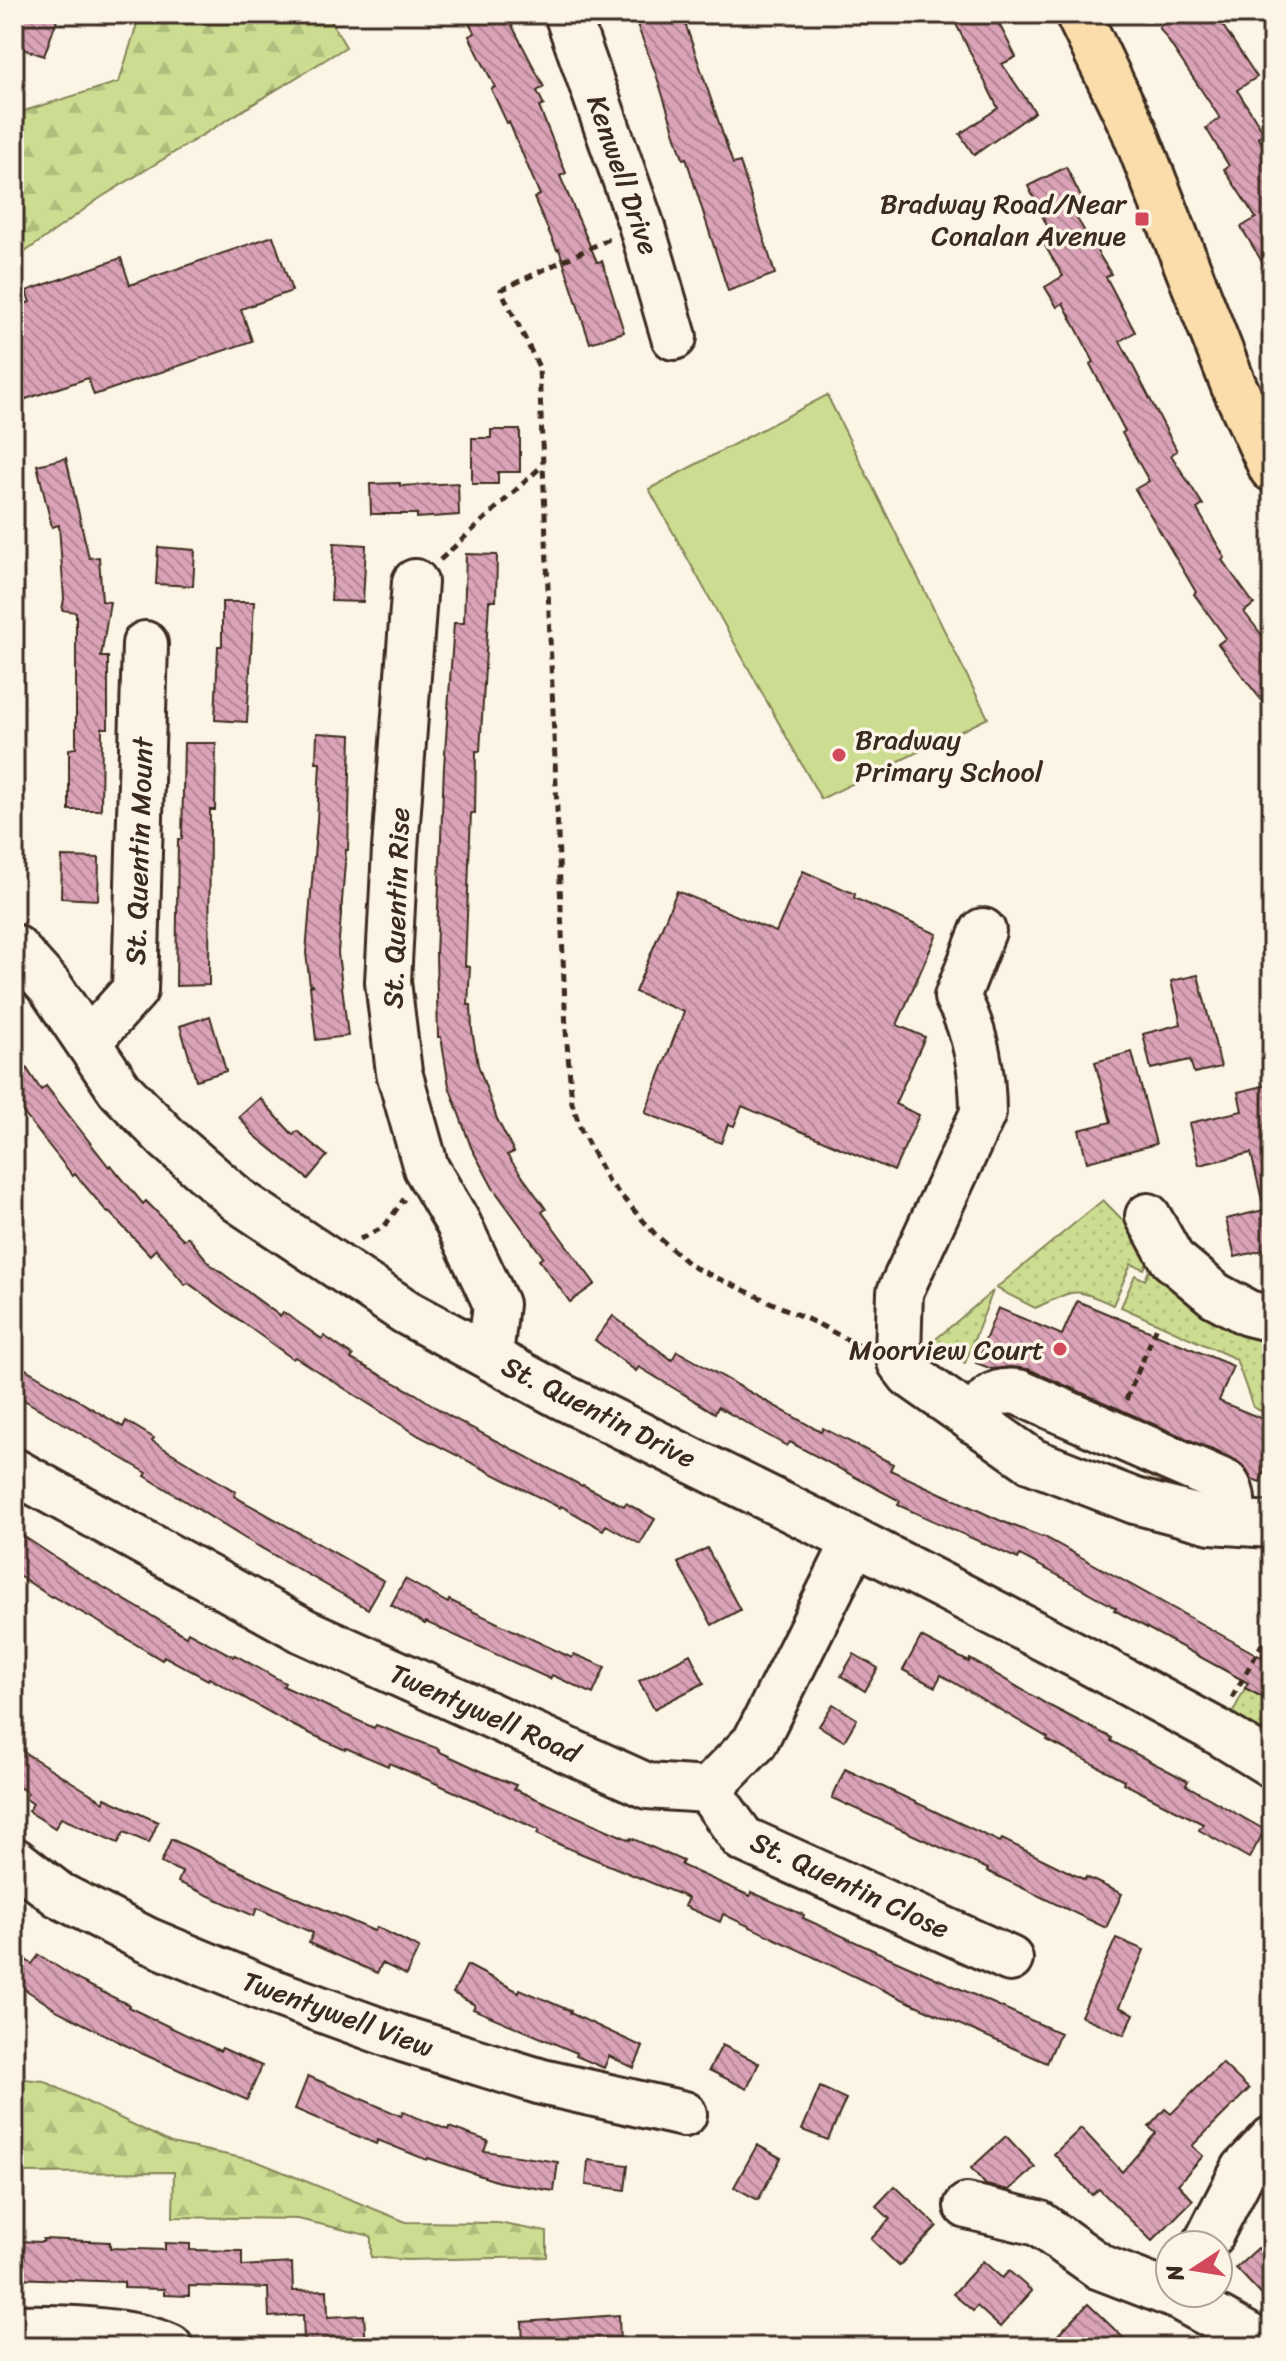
<svg xmlns="http://www.w3.org/2000/svg" width="1286" height="2361" viewBox="0 0 1286 2361" font-family="Sriracha,sans-serif">
<defs>
<pattern id="grass-dots" width="8" height="8" patternUnits="userSpaceOnUse" patternTransform="scale(2)"><rect width="8" height="8" fill="#ccdd91"/><path d="M2 2h.1M6 6h.1" fill="none" stroke="#b0be7d" stroke-width="1.8" stroke-linecap="round"/></pattern>
<pattern id="forest-firs" width="22" height="20" patternUnits="userSpaceOnUse" patternTransform="scale(2)"><rect width="22" height="20" fill="#ccdd91"/><path d="M5 1l3.5 6h-7zM16 11l3.5 6h-7z" fill="#b0be7d"/></pattern>
<pattern id="building-back-hatch" width="6" height="6" patternUnits="userSpaceOnUse" patternTransform="scale(2)"><rect width="6" height="6" fill="#dba3b7"/><path d="M-1 5l2 2M0 0l6 6M5-1l2 2" fill="none" stroke="#b38594"/></pattern>
</defs>
<rect width="100%" height="100%" fill="#fcf5e5"/>
<filter id="ink" filterUnits="userSpaceOnUse"><feTurbulence type="fractalNoise" baseFrequency=".0125" numOctaves="2"/><feDisplacementMap in="SourceGraphic" scale="16" xChannelSelector="R" yChannelSelector="G"/><feConvolveMatrix kernelMatrix="1 2 1 2 8 2 1 2 1" color-interpolation-filters="sRGB"/></filter>
<g filter="url(#ink)">
<!-- grass -->
<g fill="url(#grass-dots)" stroke="#848458" stroke-width="2">
<path d="M1103,1200L1153,1251L1144,1269L1131,1264L1113,1305C1071,1286 1076,1290 1035,1308L996,1288Z"/>
<polygon points="1156,1254 1272,1328 1272,1417 1253,1407 1236,1359 1121,1307 1135,1275 1145,1280"/>
<polygon points="993,1291 965,1363 931,1343"/>
<polygon points="1245,1688 1272,1702 1272,1735 1232,1714"/>
</g>
<!-- forest -->
<g fill="url(#forest-firs)" stroke="#848458" stroke-width="2">
<polygon points="140,14 327,14 346,47 100,198 14,260 14,114 119,82"/>
<polygon points="14,2078 44,2081 171,2143 256,2161 406,2222 498,2223 547,2232 547,2257 406,2260 371,2257 371,2236 298,2219 173,2217 174,2172 14,2173"/>
</g>
<!-- garden -->
<polygon fill="#ccdd91" stroke="#848458" stroke-width="2" points="827,395 988,718 821,799 649,489"/>
<!-- building -->
<g fill="url(#building-back-hatch)" stroke="#3b2a1e" stroke-width="2">
<polygon points="14,14 59,14 44,56 14,46"/>
<polygon points="464,14 506,14 544,87 537,91 544,105 539,107 566,173 560,176 597,262 602,261 624,332 590,343 559,249 557,250 534,198 540,195 509,122 507,123 491,89 495,87 469,36 475,33"/>
<polygon points="633,14 682,14 733,164 740,162 775,274 728,291 686,158 683,159 656,74"/>
<polygon points="951,14 994,14 1016,57 1002,64 1035,112 974,155 960,134 998,108"/>
<polygon points="1178,14 1215,14 1257,77 1237,90 1264,133 1258,137 1272,158 1272,278 1241,227 1256,218 1224,169 1229,166 1206,128 1220,118 1159,27"/>
<polygon points="1066,167 1088,211 1076,217 1111,274 1106,277 1135,332 1120,341 1177,451 1171,455 1203,505 1197,509 1225,558 1222,560 1254,604 1244,612 1272,648 1272,714 1218,644 1226,638 1194,594 1196,592 1135,489 1149,481 1122,433 1125,431 1090,364 1094,362 1063,303 1057,307 1045,287 1063,276 1044,244 1053,238 1028,186"/>
<polygon points="273,236 292,291 241,309 252,341 94,395 88,378 14,403 14,307 30,302 26,291 121,258 130,285"/>
<polygon points="491,430 520,430 520,472 498,472 498,484 472,484 472,438 491,438"/>
<polygon points="66,458 89,558 99,557 102,601 110,602 101,657 108,657 108,728 102,728 101,810 69,810 69,749 76,748 76,612 62,610 64,599 59,525 52,527 37,465"/>
<polygon points="400,483 400,486 458,483 459,515 417,518 417,514 371,514 370,484"/>
<polygon points="334,543 366,545 363,602 331,601"/>
<polygon points="158,547 195,550 193,586 156,584"/>
<polygon points="466,554 497,555 496,601 489,601 480,751 476,751 475,813 471,813 465,966 470,967 468,1005 471,1005 472,1030 478,1065 497,1119 514,1152 507,1155 546,1209 542,1212 595,1284 570,1302 539,1260 543,1257 493,1188 471,1147 449,1086 441,1037 438,1037 436,954 444,767 454,623 464,623"/>
<polygon points="222,602 254,602 247,722 215,720 218,646 222,646"/>
<polygon points="317,733 351,735 348,850 346,850 338,953 348,1036 316,1040 310,986 313,985 310,985 306,953 317,820 320,763 316,763"/>
<polygon points="184,743 216,743 215,810 210,810 209,985 176,986 178,839 182,839"/>
<polygon points="62,857 99,858 98,900 61,898"/>
<polygon points="803,871 855,894 854,898 937,934 897,1025 925,1037 895,1104 919,1115 894,1171 742,1106 734,1126 728,1124 721,1143 645,1113 684,1012 635,992 677,891 776,932"/>
<polygon points="1198,975 1221,1067 1194,1073 1190,1060 1151,1069 1143,1034 1181,1024 1171,981"/>
<polygon points="210,1016 226,1071 196,1080 180,1026"/>
<polygon points="14,1049 41,1090 46,1086 109,1167 111,1165 143,1204 146,1201 184,1240 188,1237 210,1264 280,1316 283,1312 322,1339 324,1336 353,1356 351,1359 416,1394 449,1416 582,1486 583,1485 624,1506 626,1503 655,1519 640,1544 606,1525 603,1530 561,1506 560,1508 419,1436 295,1357 293,1359 188,1283 185,1285 156,1249 150,1255 109,1212 108,1213 75,1174 73,1176 14,1101"/>
<polygon points="1132,1052 1156,1144 1087,1162 1079,1130 1111,1122 1095,1062"/>
<polygon points="1272,1084 1272,1199 1262,1200 1251,1153 1199,1165 1189,1123 1242,1111 1238,1092"/>
<polygon points="260,1098 293,1135 297,1131 327,1156 308,1179 254,1135 239,1117"/>
<polygon points="1272,1208 1272,1248 1235,1257 1226,1219"/>
<polygon points="1077,1301 1233,1366 1219,1401 1272,1423 1272,1453 1260,1482 1252,1479 1247,1470 1236,1460 1028,1369 1010,1367 992,1369 976,1363 998,1308 1062,1335"/>
<polygon points="613,1316 672,1360 677,1351 821,1432 823,1428 893,1464 890,1470 999,1520 1042,1537 1043,1536 1261,1657 1272,1636 1272,1702 1245,1688 1248,1683 1114,1610 1116,1608 1059,1576 1020,1555 1018,1559 898,1505 900,1501 790,1442 787,1446 718,1407 715,1413 639,1367 636,1371 595,1340"/>
<polygon points="14,1362 123,1427 126,1421 154,1438 152,1441 236,1492 234,1496 384,1581 368,1609 244,1538 145,1476 147,1473 14,1394"/>
<polygon points="14,1530 76,1571 186,1636 188,1632 234,1657 235,1655 285,1683 283,1686 374,1728 376,1725 439,1749 438,1751 490,1775 516,1785 514,1789 630,1840 631,1838 683,1861 681,1865 750,1896 751,1892 804,1915 803,1918 886,1956 1060,2033 1047,2063 902,1999 723,1914 720,1922 684,1906 688,1898 563,1846 537,1834 539,1830 424,1778 389,1763 388,1766 346,1748 345,1750 294,1726 209,1678 208,1680 164,1656 162,1660 94,1619 52,1596 51,1597 14,1572"/>
<polygon points="707,1548 740,1610 712,1625 678,1563"/>
<polygon points="405,1579 448,1603 449,1600 572,1658 574,1654 605,1667 593,1694 552,1675 550,1679 426,1622 425,1624 391,1605"/>
<polygon points="921,1637 969,1662 970,1659 1050,1706 1112,1738 1111,1741 1188,1781 1186,1785 1265,1830 1249,1858 1199,1830 1203,1824 1123,1783 1124,1780 1047,1740 1048,1738 941,1675 935,1687 903,1670"/>
<polygon points="690,1654 704,1683 654,1709 639,1681"/>
<polygon points="854,1654 878,1668 865,1691 841,1676"/>
<polygon points="833,1704 857,1719 844,1741 819,1726"/>
<polygon points="14,1746 104,1802 105,1798 158,1822 149,1843 124,1832 118,1843 61,1818 55,1828 28,1811 33,1804 25,1798 28,1793 14,1784"/>
<polygon points="845,1769 1000,1842 1002,1839 1085,1880 1086,1877 1122,1894 1106,1928 987,1871 988,1869 832,1798"/>
<polygon points="171,1839 293,1896 374,1931 377,1927 419,1948 406,1975 382,1963 377,1973 309,1943 313,1933 257,1908 254,1916 178,1882 182,1872 161,1863"/>
<polygon points="1116,1938 1144,1950 1119,2007 1134,2014 1124,2035 1081,2016"/>
<polygon points="14,1952 32,1964 39,1955 80,1981 129,2005 128,2007 220,2051 222,2048 262,2066 247,2100 143,2054 58,2011 14,1982"/>
<polygon points="467,1965 519,1992 520,1989 571,2011 570,2013 643,2047 634,2068 609,2056 604,2068 576,2056 577,2053 473,2009 475,2005 453,1993"/>
<polygon points="722,2045 759,2063 747,2089 709,2070"/>
<polygon points="1222,2063 1249,2089 1192,2146 1203,2156 1178,2184 1193,2200 1152,2241 1099,2189 1092,2195 1054,2154 1081,2128 1122,2172 1156,2133 1149,2127 1165,2109 1171,2114"/>
<polygon points="308,2076 401,2116 403,2112 448,2130 449,2127 488,2141 484,2151 558,2162 554,2191 499,2182 428,2158 427,2160 378,2140 376,2144 295,2109"/>
<polygon points="820,2087 846,2099 828,2140 802,2130"/>
<polygon points="1006,2136 1035,2167 1009,2190 986,2185 971,2168"/>
<polygon points="757,2145 781,2158 758,2200 734,2187"/>
<polygon points="588,2160 628,2165 625,2190 586,2185"/>
<polygon points="895,2186 937,2226 899,2266 871,2239 890,2219 876,2206"/>
<polygon points="43,2239 110,2242 110,2248 165,2250 165,2243 190,2244 190,2250 242,2251 242,2266 292,2263 293,2291 327,2290 328,2317 364,2315 366,2347 340,2347 340,2342 304,2343 303,2315 269,2317 268,2288 189,2286 189,2296 164,2295 164,2289 124,2288 124,2282 14,2278 14,2241 43,2242"/>
<polygon points="1258,2248 1272,2263 1272,2306 1236,2268"/>
<polygon points="983,2261 1002,2278 1009,2271 1032,2291 1000,2327 977,2306 973,2311 953,2294"/>
<polygon points="1088,2304 1133,2347 1046,2347"/>
<polygon points="619,2315 620,2347 523,2347 522,2322"/>
</g>
<g fill="none" stroke-linecap="round" stroke-linejoin="round">
<!-- minor casing -->
<g stroke="#3b2a1e" stroke-width="50">
<g id="minor">
<polyline points="567,14 641,224 674,337"/>
<polyline points="415,582 395,849 388,982 399,1072 426,1168 458,1223 496,1304 490,1356"/>
<path d="M983,931L957,997C976,1031 983,1075 983,1113L900,1292L898,1353L900,1362L910,1375L1032,1461L1135,1501L1211,1521L1272,1525"/>
<polyline points="14,947 51,988 120,1090 169,1140 238,1200 406,1312 559,1395 855,1541 1078,1656 1215,1730 1272,1765"/>
<polyline points="89,1041 135,990 145,644"/>
<polyline points="1148,1216 1172,1259 1215,1295 1248,1313 1272,1319"/>
<path d="M974,1421C986,1400 992,1389 1018,1392L1226,1483C1235,1496 1232,1507 1230,1522"/>
<polyline points="14,1471 304,1631 647,1786 708,1790 755,1742 855,1541"/>
<polyline points="708,1790 743,1839 1010,1959"/>
<polyline points="14,1860 59,1895 147,1940 265,1989 403,2039 542,2082 684,2114"/>
<polyline points="967,2206 1038,2223 1100,2267 1178,2297 1269,2347"/>
<polyline points="1205,2245 1244,2169 1272,2139"/>
<path d="M14,2328C58,2327 130,2329 170,2347"/>
</g>
</g>
<!-- major casing -->
<g stroke="#3b2a1e" stroke-width="50">
<polyline id="major" points="1078,14 1134,130 1233,384 1272,469"/>
</g>
<!-- path -->
<g stroke="#3b2a1e" stroke-width="5" stroke-dasharray="8 6" stroke-linecap="butt">
<polyline points="609,239 501,290 539,367 566,1031 572,1103 581,1130 608,1181 655,1234 691,1266 818,1324 863,1348"/>
<polyline points="440,560 543,465"/>
<polyline points="360,1239 384,1227 404,1199"/>
<polyline points="1126,1400 1158,1324"/>
<polyline points="1232,1698 1272,1626"/>
</g>
<!-- minor -->
<use href="#minor" stroke="#fcf5e5" stroke-width="44"/>
<!-- major -->
<use href="#major" stroke="#faddab" stroke-width="44"/>
</g>
</g>
<!-- markers -->
<g fill="#d1495b" stroke="#fcf5e5" stroke-width="3">
<rect x="1134" y="211" width="16" height="16" rx="4"/>
<circle cx="839" cy="755" r="8"/>
<circle cx="1060" cy="1349" r="8"/>
</g>
<g text-anchor="middle" dominant-baseline="central" stroke-width="7" stroke-linejoin="round" paint-order="stroke">
<!-- street labels -->
<g font-size="28" fill="#3b2a1e" stroke="#fcf5e5">
<text transform="translate(623 175) rotate(71)">Kenwell Drive</text>
<text transform="translate(139 851) rotate(-88)">St. Quentin Mount</text>
<text transform="translate(396 908) rotate(-88)">St. Quentin Rise</text>
<text transform="translate(599 1412) rotate(27)">St. Quentin Drive</text>
<text transform="translate(485 1713) rotate(24)">Twentywell Road</text>
<text transform="translate(850 1885) rotate(25)">St. Quentin Close</text>
<text transform="translate(338 2014) rotate(20)">Twentywell View</text>
</g>
<!-- poi labels -->
<g font-size="28" fill="#3b2a1e" stroke="#fcf5e5" text-anchor="end">
<text x="1126" y="203">Bradway Road/Near<tspan x="1126" dy="32">Conalan Avenue</tspan></text>
<text x="855" y="739" text-anchor="start">Bradway<tspan x="855" dy="32">Primary School</tspan></text>
<text x="1044" y="1349">Moorview Court</text>
</g>
</g>
<!-- margin -->
<rect width="1286" height="2361" fill="none" stroke="#fcf5e5" stroke-width="48"/>
<rect x="24" y="24" width="1238" height="2313" fill="none" stroke="#3b2a1e" stroke-width="3" filter="url(#ink)"/>
<!-- north arrow -->
<g transform="translate(1194 2269) rotate(258)"><circle r="38" fill="#fcf5e5" stroke="#afa495" stroke-width="2"/>
<path d="M0-6L14 30L0 20L-14 30Z" fill="#d1495b"/>
<text y="-12" font-size="22" font-weight="bold" text-anchor="middle" fill="#3b2a1e">N</text>
</g>
</svg>
